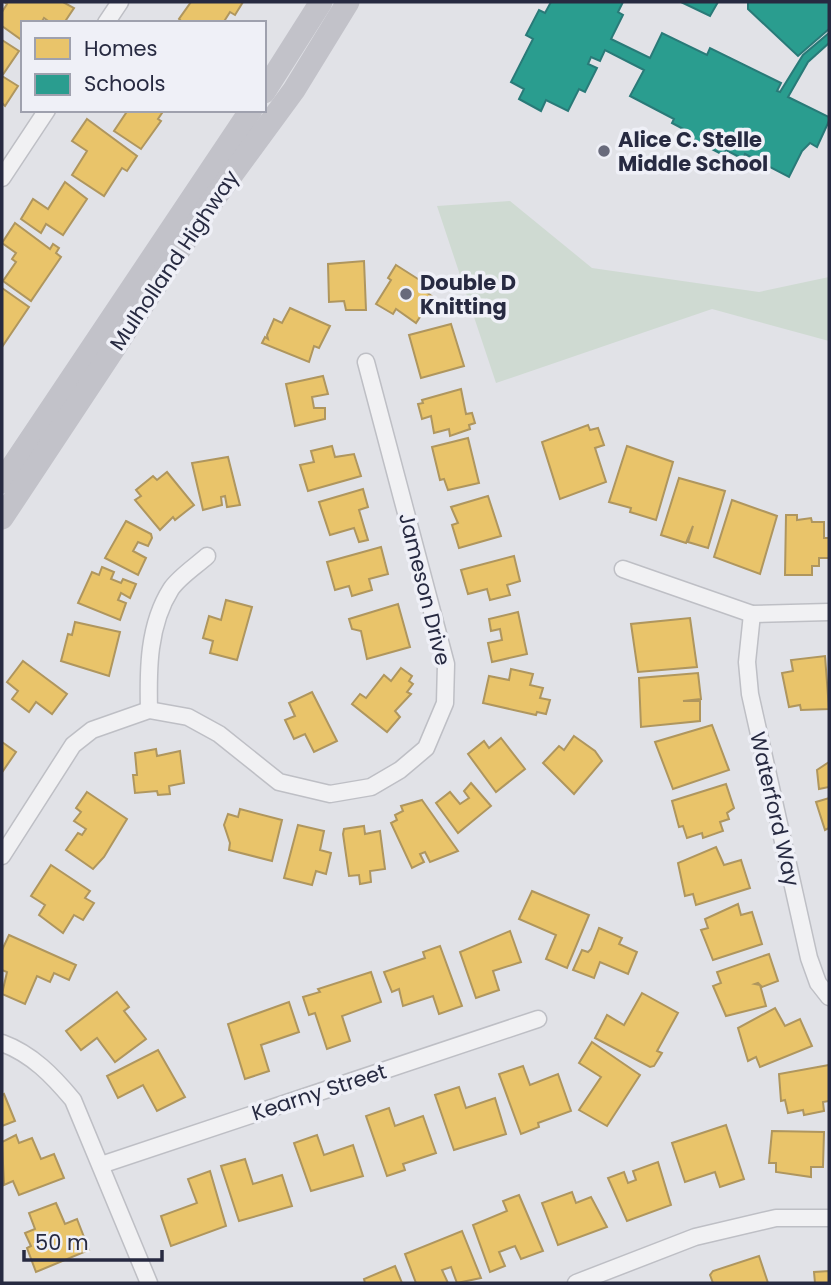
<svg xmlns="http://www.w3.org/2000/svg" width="831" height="1285" viewBox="0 0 831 1285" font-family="Poppins,sans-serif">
<rect width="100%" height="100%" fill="#e1e2e7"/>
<!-- green -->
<polygon fill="#cfdad2" points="510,201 592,268 759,292 829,277 829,341 712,309 496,383 437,206"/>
<!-- homes -->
<g fill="#e9c46a" stroke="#af965e" stroke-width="2">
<polygon points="4,2 63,2 74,8 64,23 51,23 44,18 41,23 23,23 23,41 2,26 2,12 7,4"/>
<polygon points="191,2 243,2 235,15 230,12 223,23 183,23 179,19"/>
<polygon points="2,40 19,51 2,76 18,86 5,106 2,103"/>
<polygon points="128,110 164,110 158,119 161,121 141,149 114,131"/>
<polygon points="87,119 137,156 127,171 122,168 104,196 72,175 87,151 72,141"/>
<polygon points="65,182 87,199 63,235 46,224 41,233 21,219 33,199 48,209"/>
<polygon points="15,223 50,249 53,244 59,248 56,253 61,257 31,301 3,281 16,262 12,259 16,253 2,243"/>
<polygon points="364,261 366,310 346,310 344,301 329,302 328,264"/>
<polygon points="396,265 429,286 426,292 433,297 416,323 396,309 393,314 376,304 391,280 388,278"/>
<polygon points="2,288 29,307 2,347"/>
<polygon points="290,308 330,326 319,348 314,346 309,362 262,343 265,337 268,339 267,335 274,319 282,323"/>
<polygon points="451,324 464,366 421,378 409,335"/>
<polygon points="323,376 328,394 312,397 314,408 325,408 325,419 295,426 286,384"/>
<polygon points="461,389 466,414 472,413 475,423 469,425 470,429 450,436 449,429 434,433 431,416 422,419 418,404 423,403 422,400"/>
<polygon points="588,425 590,430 598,428 604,445 595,448 606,482 560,499 542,442"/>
<polygon points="468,438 479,483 448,490 444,479 440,480 432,447"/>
<polygon points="332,446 335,457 354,454 361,476 308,491 300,465 314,462 311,451"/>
<polygon points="627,446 673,462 656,520 630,512 631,508 609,502"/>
<polygon points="228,457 240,505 227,507 225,496 221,497 222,505 203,510 192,463"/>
<polygon points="167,472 194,505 175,520 173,517 160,530 135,500 141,496 136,490 153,476 157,480"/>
<polygon points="679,478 725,491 708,548 688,542 693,526 686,543 661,535"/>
<polygon points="363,489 368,507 359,510 368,540 359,542 354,528 330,535 319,502"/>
<polygon points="488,496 501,536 459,548 452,525 458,523 451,507"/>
<polygon points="732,500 777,516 760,574 714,557"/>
<polygon points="786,515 797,515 797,520 811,518 812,522 824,522 824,538 829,538 829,558 819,558 819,566 812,566 812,575 785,575"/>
<polygon points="126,521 151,534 152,538 148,546 138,542 133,551 146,558 138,575 105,558"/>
<polygon points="381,547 388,574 369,579 372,590 352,596 349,586 335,590 327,562"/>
<polygon points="514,556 520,581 507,585 510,595 490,600 487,589 468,594 461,570"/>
<polygon points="102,567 114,572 111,579 121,583 123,579 136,584 130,598 121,593 118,600 126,603 120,620 78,603 92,572 99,575"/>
<polygon points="226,600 252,607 237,660 210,653 213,641 203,638 209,616 221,620"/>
<polygon points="398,604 410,647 367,659 361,631 352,629 349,619"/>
<polygon points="518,612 527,654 492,662 488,643 502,640 500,629 491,631 489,619"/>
<polygon points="690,618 697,667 638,672 631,624"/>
<polygon points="75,622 120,632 109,676 61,661 68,634 72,635"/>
<polygon points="825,656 829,709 801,710 800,705 789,707 782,673 793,671 791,660"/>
<polygon points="23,661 67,694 52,714 36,702 29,712 12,699 18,691 7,682"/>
<polygon points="401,668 412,676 409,681 413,684 407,692 411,694 395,711 400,717 387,732 352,704 360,694 366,698 384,675 391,681"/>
<polygon points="511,669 533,674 530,685 543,688 540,698 550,700 546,714 537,712 536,715 483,703 489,676 509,680"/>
<polygon points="698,673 701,699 683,701 700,701 700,721 641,727 639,678"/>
<polygon points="312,692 337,741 314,752 305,734 294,739 285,720 295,716 289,703"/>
<polygon points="712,725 729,770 673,789 655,742"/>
<polygon points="574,736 595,751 602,761 574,794 543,763 559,746 564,750"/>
<polygon points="501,738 525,769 496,792 468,754 484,741 489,748"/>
<polygon points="2,742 16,752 3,771 2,770"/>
<polygon points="156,749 157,756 180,751 184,783 169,786 170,794 158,795 157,791 135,793 133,775 137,775 135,753"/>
<polygon points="829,762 829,787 819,789 817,770"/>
<polygon points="471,783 491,806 458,833 436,803 450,792 460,804 469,798 464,791"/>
<polygon points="726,784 734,808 727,813 729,819 720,822 723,831 703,838 702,833 687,838 683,826 679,827 672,801"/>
<polygon points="87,792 127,819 104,857 93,869 66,850 78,833 82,835 86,829 74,821 81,812 76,808"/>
<polygon points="829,798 829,828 825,830 816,802"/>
<polygon points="422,800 458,851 430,862 425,852 420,854 424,862 412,868 391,823 397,820 395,815 403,811 401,806"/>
<polygon points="240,809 282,820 272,861 229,850 230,843 224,825 228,814 238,817"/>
<polygon points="298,825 324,831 320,850 331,853 326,874 316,871 312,885 284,878"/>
<polygon points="364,826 365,834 380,831 385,869 370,871 371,882 360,884 359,875 349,876 343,834 344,829"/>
<polygon points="716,847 724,865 741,860 750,888 696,905 693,894 685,896 678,863"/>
<polygon points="51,865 90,891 85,898 94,903 83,920 74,915 63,933 39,915 45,905 31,896"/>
<polygon points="532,891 589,915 567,968 546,959 556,935 519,919"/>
<polygon points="738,904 741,915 752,912 762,944 713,960 701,930 708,928 705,919"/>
<polygon points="599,928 622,938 619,944 637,952 628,974 600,962 594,978 573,970 582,950 588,952 591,949"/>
<polygon points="510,931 521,962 493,971 499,990 476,998 460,952"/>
<polygon points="9,935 76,965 69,980 54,973 50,982 37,976 25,1004 2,994 7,972 2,970 2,950"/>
<polygon points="440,946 462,1006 439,1014 433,996 403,1006 399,989 392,992 384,972 425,958 423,952"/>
<polygon points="769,954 778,981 762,987 758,983 755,984 760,985 766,1006 726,1016 713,986 721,983 717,972"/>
<polygon points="371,972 381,1002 342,1016 350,1041 327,1049 315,1013 309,1015 303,997 320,992 318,989"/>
<polygon points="117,992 129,1007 124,1011 146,1039 115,1062 97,1038 81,1050 66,1031"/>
<polygon points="642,993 678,1013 657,1051 662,1053 654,1066 650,1067 595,1038 607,1015 624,1025"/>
<polygon points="289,1002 299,1032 261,1045 269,1071 245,1079 228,1024"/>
<polygon points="775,1008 785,1026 800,1019 812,1046 760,1067 756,1057 748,1061 738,1028"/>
<polygon points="592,1042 640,1075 607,1126 579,1110 601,1077 579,1063"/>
<polygon points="158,1050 185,1097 157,1111 143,1085 118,1098 107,1076"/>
<polygon points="829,1065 829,1101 823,1102 824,1111 804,1115 803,1110 788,1113 785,1100 781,1101 779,1074"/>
<polygon points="523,1066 530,1085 558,1074 571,1111 538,1123 539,1127 521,1134 499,1074"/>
<polygon points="459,1087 466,1108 495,1098 506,1134 454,1150 435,1095"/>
<polygon points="4,1094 15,1121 2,1126 2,1095"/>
<polygon points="389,1108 395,1126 423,1116 436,1153 403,1164 405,1170 387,1176 366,1116"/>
<polygon points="726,1125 744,1179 720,1187 715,1172 685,1182 672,1143"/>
<polygon points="772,1131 824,1132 823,1167 811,1167 811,1177 776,1172 776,1163 769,1163"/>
<polygon points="16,1135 19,1143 32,1138 41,1159 54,1154 64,1178 19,1195 13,1181 4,1185 2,1142"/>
<polygon points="317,1135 324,1155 353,1145 363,1176 311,1191 294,1143"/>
<polygon points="245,1159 253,1184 282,1175 292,1206 239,1221 221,1166"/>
<polygon points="658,1162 671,1205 627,1221 608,1178 624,1172 628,1183 636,1180 633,1171"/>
<polygon points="210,1171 226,1226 171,1246 161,1216 197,1203 188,1179"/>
<polygon points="572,1192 576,1203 591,1197 607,1227 558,1245 542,1203"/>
<polygon points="519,1195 543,1251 521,1259 515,1246 499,1252 505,1266 490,1272 473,1225 507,1211 503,1201"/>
<polygon points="56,1203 65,1224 77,1219 89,1250 36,1272 27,1248 31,1246 25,1233 35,1229 29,1213"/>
<polygon points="462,1231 481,1278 457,1283 451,1267 442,1270 448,1283 416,1283 405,1254"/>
<polygon points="759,1256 768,1283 713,1283 710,1275 713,1271"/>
<polygon points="395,1266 402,1283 365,1283 364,1279"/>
<polygon points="829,1271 829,1283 815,1283 814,1272"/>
</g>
<!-- schools -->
<g fill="#2a9d8f" stroke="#297a78" stroke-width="2">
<polygon points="551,2 623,2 618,12 623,15 611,39 650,58 662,33 707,55 710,48 781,83 777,91 780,92 803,55 829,33 829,43 808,62 788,97 829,117 829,121 817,147 810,143 802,151 789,177 745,154 743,159 726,150 723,155 687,136 689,132 672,123 674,119 630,96 644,70 605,50 600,61 591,57 588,64 597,68 585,92 579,89 568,111 546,100 541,111 519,99 524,89 511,82 533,39 526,35 539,10 545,13"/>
<polygon points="681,2 718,2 710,16"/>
<polygon points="748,2 829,2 829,29 798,56 748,9"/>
</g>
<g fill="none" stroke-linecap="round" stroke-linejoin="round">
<!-- street casing -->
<g stroke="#bebfc5" stroke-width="19">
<g id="street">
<polyline points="106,23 120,2"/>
<polyline points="2,178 47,110"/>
<polyline points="623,569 752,614 829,612"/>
<polyline points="752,614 747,662 750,694 809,958 818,983 829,997"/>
<path d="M149,710C148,670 148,625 171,589C179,577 196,566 207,556"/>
<polyline points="2,856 73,745 92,730 149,710 188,717 219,734 279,782 330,794 371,787 400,770 426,748 445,703 446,664 366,362"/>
<path d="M2,1043C32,1054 53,1076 73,1100L149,1283"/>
<polyline points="101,1165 538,1019"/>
<polyline points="576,1283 695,1237 776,1218 829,1218"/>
</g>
</g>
<!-- street -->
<use href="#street" stroke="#f1f1f3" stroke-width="16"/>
<!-- secondary -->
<g stroke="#c2c2c9" stroke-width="23">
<polyline points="264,92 321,2"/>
<polyline points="2,482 251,110"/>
<polyline points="2,518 203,214 294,90 348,2"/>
</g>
</g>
<!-- markers -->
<g fill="#686a7b" stroke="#eff0f7" stroke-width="2.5">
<circle cx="604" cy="151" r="7"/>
<circle cx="406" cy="294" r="7"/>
</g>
<g text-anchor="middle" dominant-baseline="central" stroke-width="7" stroke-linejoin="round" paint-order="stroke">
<!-- poi labels -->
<g font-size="21" font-weight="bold" fill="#272a41" stroke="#eff0f7" text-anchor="start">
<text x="618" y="139">Alice C. Stelle<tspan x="618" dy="24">Middle School</tspan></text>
<text x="420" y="282">Double D<tspan x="420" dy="24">Knitting</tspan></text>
</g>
<!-- street labels -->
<g font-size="21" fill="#272a41" stroke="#eff0f7">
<text transform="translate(174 260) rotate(-56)">Mulholland Highway</text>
<text transform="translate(425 589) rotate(76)">Jameson Drive</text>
<text transform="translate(775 809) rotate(77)">Waterford Way</text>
<text transform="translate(319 1092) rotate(-18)">Kearny Street</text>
</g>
</g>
<!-- border -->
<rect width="831" height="1285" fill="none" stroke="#272a41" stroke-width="7"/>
<!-- legend -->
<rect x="21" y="21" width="245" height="91" fill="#eff0f7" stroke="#9fa1ae" stroke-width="2"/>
<rect x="35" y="38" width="35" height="21" fill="#e9c46a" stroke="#9fa1ae" stroke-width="2"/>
<text x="84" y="56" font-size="21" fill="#272a41">Homes</text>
<rect x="35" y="74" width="35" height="21" fill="#2a9d8f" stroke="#9fa1ae" stroke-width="2"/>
<text x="84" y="91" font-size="21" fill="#272a41">Schools</text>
<!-- scale -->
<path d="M24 1250v10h138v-10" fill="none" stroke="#272a41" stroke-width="3.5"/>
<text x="35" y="1250" font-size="21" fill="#272a41" stroke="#eff0f7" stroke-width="5" paint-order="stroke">50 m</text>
</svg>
